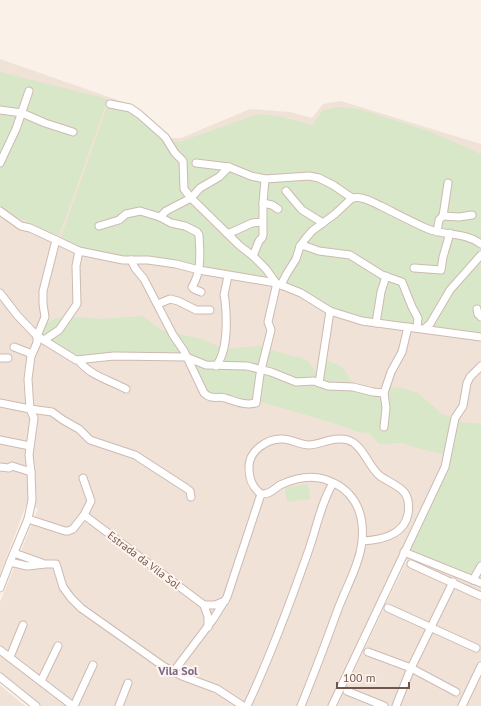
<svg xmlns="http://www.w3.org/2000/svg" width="481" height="706" viewBox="0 0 481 706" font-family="'PT Sans',sans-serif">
<rect width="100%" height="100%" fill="#faf1e8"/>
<!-- residential -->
<g fill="#f1e2d7">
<polygon points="0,59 126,103 168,138 181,138 250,109 290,112 312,118 323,104 341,101 481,144 481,706 337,706 407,560 400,557 329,706 40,706 0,673 0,602 38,509 27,503 0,574"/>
<polygon points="0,685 25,706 0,706"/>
</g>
<!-- green -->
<g fill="#d8e7c7">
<polygon points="0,72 108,99 59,236 21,219 0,206"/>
<polygon points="109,101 124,106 171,141 179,142 258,114 278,116 312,125 323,110 340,107 359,109 429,131 481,154 481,253 432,318 423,328 364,319 331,310 293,285 126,259 93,251 75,245 61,237"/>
<polygon points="481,257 481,335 429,329 444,299"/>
<path d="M143,316L161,330L198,338L225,349L260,346L294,357H300L308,361L316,373L328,361C342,365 346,370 352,383L378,390L399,387L418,393L442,414L466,423H481V581L440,565L410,549L425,510L448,473L446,455L417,448L403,443L379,444L369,433L358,432L346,427L262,402L247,401L206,394L189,355L74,357L41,335L45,324L56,318L79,317L99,319Z"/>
<polygon points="308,484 310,499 287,502 285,488"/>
</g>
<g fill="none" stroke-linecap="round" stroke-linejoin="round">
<!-- minor casing -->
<g stroke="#cdbab2" stroke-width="9">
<g id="minor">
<polyline points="110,104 130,108 139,114 165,137 175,153 183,161 184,189 191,198 166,211 160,217"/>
<polyline points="0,110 22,113 45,123 73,132"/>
<polyline points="0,163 16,129 29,91"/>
<polyline points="196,163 229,167 251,176 265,179 309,176 319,178 333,185 352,198"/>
<polyline points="265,179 263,203 272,205 278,209"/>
<polyline points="286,191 302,210 323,223"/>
<polyline points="0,211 21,226 30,228 56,240 79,251 123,260 148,260 176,264 199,270 276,283 301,293 330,311 362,321 481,337"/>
<polyline points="443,216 459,217 472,215"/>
<path d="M99,226L119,220L126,214L140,211L160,217L171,223L185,226L197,232L199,235C200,253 202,271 192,287L194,289L201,292"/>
<polyline points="437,232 439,220 443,216 448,183"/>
<polyline points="227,233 230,233 252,223 262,222"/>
<polyline points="300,246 305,246 319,251 350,255 382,275 402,282 412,307 418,318 417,328"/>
<polyline points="253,256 259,241 262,238 263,235 263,203"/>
<path d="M131,260L135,268L144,279L173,335L184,351L204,393C211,400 217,396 225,398C235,401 245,406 256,403L260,374L271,330L268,322L276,287V283L266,269L253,256L240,246L191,198L200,188L219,177L229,167"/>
<polyline points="414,268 441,270 443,257 450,233"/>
<path d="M281,285L286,275L296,259L300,246L306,238L312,231L335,214L352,198C355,198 358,197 361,198C368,199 374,203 381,206C397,214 412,222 428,229C445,236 466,232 481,244"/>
<polyline points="0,293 17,315 37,336 76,360 114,356 186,357 206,365 247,366 271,372 296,382 314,381 328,386 353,387 373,392 384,393"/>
<polyline points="158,304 170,299 178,301 196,310 210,310"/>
<polyline points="477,309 478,314 481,317"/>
<polyline points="376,323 381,292 386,276"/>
<polyline points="424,329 430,324 450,290 481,255"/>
<polyline points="44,340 59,330 77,304 76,266 79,251"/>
<polyline points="14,347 32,354"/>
<polyline points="0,358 8,358"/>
<path d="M79,361C91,376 109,380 126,389"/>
<path d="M216,366C228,351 227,319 225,300L224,295L228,276"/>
<polyline points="319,383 330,311"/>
<polyline points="0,403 30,409 52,412 63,420 79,429 90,440 135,455 186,488 190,491 191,497"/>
<polyline points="384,427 386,408 384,393 391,372 402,352 408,327"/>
<polyline points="0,440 30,446"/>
<polyline points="0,467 9,468 12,466 31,472"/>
<polyline points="84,515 204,605 208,617 208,627"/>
<polyline points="28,519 65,531 68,531 73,529 84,515 91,501 83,478"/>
<polyline points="404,552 481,583"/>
<polyline points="14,553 42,563"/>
<polyline points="10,562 27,566 46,564 56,564 63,587 71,598 81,608 163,666 182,676 217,689 243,706"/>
<polyline points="411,564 481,596"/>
<polyline points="473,580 481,566"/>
<polyline points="453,582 411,668 456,692"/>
<polyline points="0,588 10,562 28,519 32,500 31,472 29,455 34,418 30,409 28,379 31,356 37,343 37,336 45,317 43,304 43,291 56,240"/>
<polyline points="204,605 215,605 225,601"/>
<polyline points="388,608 476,648"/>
<polyline points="0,650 73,706"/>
<polyline points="368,652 411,668 396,706"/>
<polyline points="10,657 23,625"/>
<polyline points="174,671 214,618 227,597 261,494"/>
<polyline points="0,677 36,706"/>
<polyline points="41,681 58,646"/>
<polyline points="347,691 384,706"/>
<polyline points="74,706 93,665"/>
<polyline points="119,706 128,683"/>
<path d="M247,706C270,657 289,606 307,555C316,531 320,505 333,483"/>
<path d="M301,706C314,674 326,642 338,609C346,588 360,563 362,541C365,511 353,488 324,479C310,475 293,479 280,485C274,489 269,495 261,494C252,487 249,479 249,467C249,451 267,438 283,439C291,439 300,445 309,445C322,444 334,436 348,440C363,445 368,466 380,476C396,487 412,488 408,514C404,536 380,540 362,541"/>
<polyline points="332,706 445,467 455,418 463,406 467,383 470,377 481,366"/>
<polyline points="462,706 481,666"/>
</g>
</g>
<!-- minor -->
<use href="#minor" stroke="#fff" stroke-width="7"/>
</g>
<g text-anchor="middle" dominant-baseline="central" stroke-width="4" stroke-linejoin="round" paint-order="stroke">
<!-- street labels -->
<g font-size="11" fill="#72564e" stroke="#fdf5ee">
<text transform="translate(144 560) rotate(37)">Estrada da Vila Sol</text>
</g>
<!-- neighbourhood labels -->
<g font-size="12" font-weight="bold" fill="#7b668e" stroke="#fdf5ee">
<text x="178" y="670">Vila Sol</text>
</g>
</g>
<!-- scale -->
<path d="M337 682v6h72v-6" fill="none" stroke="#72564e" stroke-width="2"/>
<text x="343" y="682" font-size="12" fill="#72564e" stroke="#fdf5ee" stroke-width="3" paint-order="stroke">100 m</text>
</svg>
